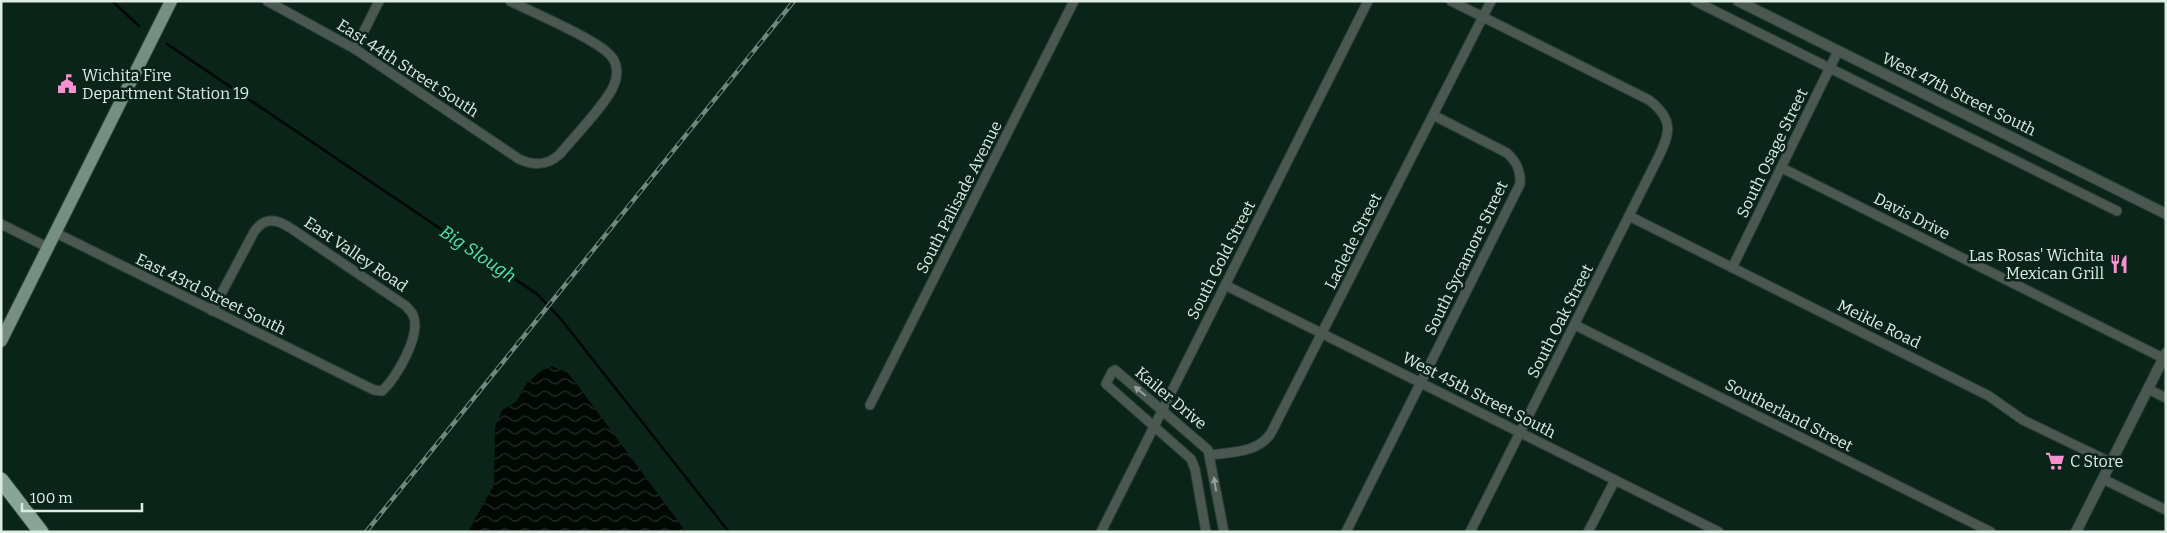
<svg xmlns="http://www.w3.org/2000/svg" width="2167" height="533" viewBox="0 0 2167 533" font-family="Bitter,serif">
<defs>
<pattern id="water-waves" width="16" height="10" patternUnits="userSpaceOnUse" patternTransform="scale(1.25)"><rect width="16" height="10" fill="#010804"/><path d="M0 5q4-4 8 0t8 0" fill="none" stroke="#262c28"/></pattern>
</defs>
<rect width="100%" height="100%" fill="#0b241a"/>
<!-- water -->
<polygon fill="url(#water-waves)" points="552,366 568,373 576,383 686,532 468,532 494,485 495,427 502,410 516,402 527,383 541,371"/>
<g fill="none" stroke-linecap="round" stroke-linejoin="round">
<!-- stream -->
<g stroke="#010804" stroke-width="2.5">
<polyline points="112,1 139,26"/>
<polyline points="167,44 537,294 560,318 729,532"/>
</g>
<!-- minor casing -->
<g stroke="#284036" stroke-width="11">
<g id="minor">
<path d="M267,1L355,49L519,159C534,166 547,166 560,154C573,138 607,103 614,85C618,76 618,64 611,56C598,40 532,12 510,1"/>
<path d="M1451,1L1649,100C1675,120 1670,134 1657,160L1470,532"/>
<polyline points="1695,1 2117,211"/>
<polyline points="355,49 379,1"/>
<polyline points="1782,168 2163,358"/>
<polyline points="1629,216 1989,396 2023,420 2112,463"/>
<polyline points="1,224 49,248"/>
<path d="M56,233L374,390L382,391C396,378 422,335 413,315C412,312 408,309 406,306L292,229C277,219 265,216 254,232L212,311"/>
<polyline points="1732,268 1838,51"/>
<polyline points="1225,285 1719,532"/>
<polyline points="1575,325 1991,532"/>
<polyline points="2148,389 2166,398"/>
<polyline points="870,405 1074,1"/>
<path d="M1210,455C1232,452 1258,453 1271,433L1491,1"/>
<polyline points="2103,479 2166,510"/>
<polyline points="1101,532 1368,1"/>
<polyline points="1206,532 1195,469 1191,459 1106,384 1112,372 1115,370 1208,450 1224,532"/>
<path d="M1346,532L1520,184C1521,171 1517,162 1507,153L1433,115"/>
<polyline points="1588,532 1615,480"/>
</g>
</g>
<!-- tertiary casing -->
<g stroke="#284036" stroke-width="12">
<g id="tertiary">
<polyline points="1738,1 2166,214"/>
<polyline points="2076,532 2166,353"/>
</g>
</g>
<!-- primary casing -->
<g stroke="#284036" stroke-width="14">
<polyline id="primary" points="1,341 171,1"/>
</g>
<!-- motorway casing -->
<g stroke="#284036" stroke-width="17">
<polyline id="motorway" points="1,480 41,532"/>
</g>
<!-- minor -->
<use href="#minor" stroke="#4b5751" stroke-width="9"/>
<!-- tertiary -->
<use href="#tertiary" stroke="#4b5751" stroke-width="10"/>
<!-- primary -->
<use href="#primary" stroke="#778f83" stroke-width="12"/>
<!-- motorway -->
<use href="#motorway" stroke="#88a597" stroke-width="15"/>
<!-- rail casing -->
<g stroke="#73877e" stroke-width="4.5">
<polyline id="rail" points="366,532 794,1"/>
</g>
<!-- rail -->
<use href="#rail" stroke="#0b241a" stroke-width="2.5" stroke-dasharray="8" stroke-linecap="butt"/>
</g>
<!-- one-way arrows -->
<defs><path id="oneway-solid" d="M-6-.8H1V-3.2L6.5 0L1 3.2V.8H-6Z" transform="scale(1.25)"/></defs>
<g fill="#94a29b">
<use href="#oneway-solid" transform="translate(1140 391) rotate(-140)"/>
<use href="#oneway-solid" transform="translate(1215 484) rotate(-99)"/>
</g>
<!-- icons -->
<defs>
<g id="civic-bare" transform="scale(1.5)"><path d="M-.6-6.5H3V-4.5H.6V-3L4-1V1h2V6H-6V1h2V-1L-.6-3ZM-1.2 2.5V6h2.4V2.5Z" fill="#f790ce" stroke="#0b241a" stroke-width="2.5" paint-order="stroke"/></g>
<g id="restaurant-bare" transform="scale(1.5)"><path d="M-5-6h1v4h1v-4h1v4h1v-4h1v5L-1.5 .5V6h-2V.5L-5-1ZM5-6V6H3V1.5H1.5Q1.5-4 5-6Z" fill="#f790ce" stroke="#0b241a" stroke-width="2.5" paint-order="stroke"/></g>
<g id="supermarket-bare" transform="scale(1.5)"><path d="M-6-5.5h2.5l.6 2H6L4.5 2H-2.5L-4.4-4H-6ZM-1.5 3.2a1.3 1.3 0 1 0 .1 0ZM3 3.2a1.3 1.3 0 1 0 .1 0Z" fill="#f790ce" stroke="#0b241a" stroke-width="2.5" paint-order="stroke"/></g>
</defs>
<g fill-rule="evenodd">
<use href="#civic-bare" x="67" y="84"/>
<use href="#restaurant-bare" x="2119" y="264"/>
<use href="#supermarket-bare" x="2055" y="461"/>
</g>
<g text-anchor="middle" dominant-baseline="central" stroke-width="5" stroke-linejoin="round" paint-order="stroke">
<!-- street labels -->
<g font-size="16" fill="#ddece5" stroke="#0b241a">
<text transform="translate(408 68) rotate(33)">East 44th Street South</text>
<text transform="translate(1959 94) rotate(26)">West 47th Street South</text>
<text transform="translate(1772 153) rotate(-64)">South Osage Street</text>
<text transform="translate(959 197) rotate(-63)">South Palisade Avenue</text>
<text transform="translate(1912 216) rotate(27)">Davis Drive</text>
<text transform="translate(1353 241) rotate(-63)">Laclede Street</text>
<text transform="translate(356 254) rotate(34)">East Valley Road</text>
<text transform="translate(1466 258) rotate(-64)">South Sycamore Street</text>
<text transform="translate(1221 260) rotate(-63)">South Gold Street</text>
<text transform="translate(211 294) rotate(26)">East 43rd Street South</text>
<text transform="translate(1560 321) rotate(-63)">South Oak Street</text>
<text transform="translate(1879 324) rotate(26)">Meikle Road</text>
<text transform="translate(1479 395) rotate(27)">West 45th Street South</text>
<text transform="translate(1171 398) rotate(40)">Kailer Drive</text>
<text transform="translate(1789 415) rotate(27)">Southerland Street</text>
</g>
<!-- poi labels -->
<g font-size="16" fill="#ddece5" stroke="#0b241a" text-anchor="start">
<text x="82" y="75">Wichita Fire<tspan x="82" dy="18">Department Station 19</tspan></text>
<text x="2104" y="255" text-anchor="end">Las Rosas' Wichita<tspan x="2104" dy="18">Mexican Grill</tspan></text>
<text x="2070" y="461">C Store</text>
</g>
<!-- water labels -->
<g font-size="18" font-style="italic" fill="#5ae5af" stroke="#0b241a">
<text transform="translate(478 254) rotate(34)">Big Slough</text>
</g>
</g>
<!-- border -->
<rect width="2167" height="533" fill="none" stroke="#ddece5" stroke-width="5"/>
<!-- scale -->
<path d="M22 503v8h120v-8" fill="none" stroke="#ddece5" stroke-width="2.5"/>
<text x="30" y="503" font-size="15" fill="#ddece5" stroke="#0b241a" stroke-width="4" paint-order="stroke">100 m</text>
</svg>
